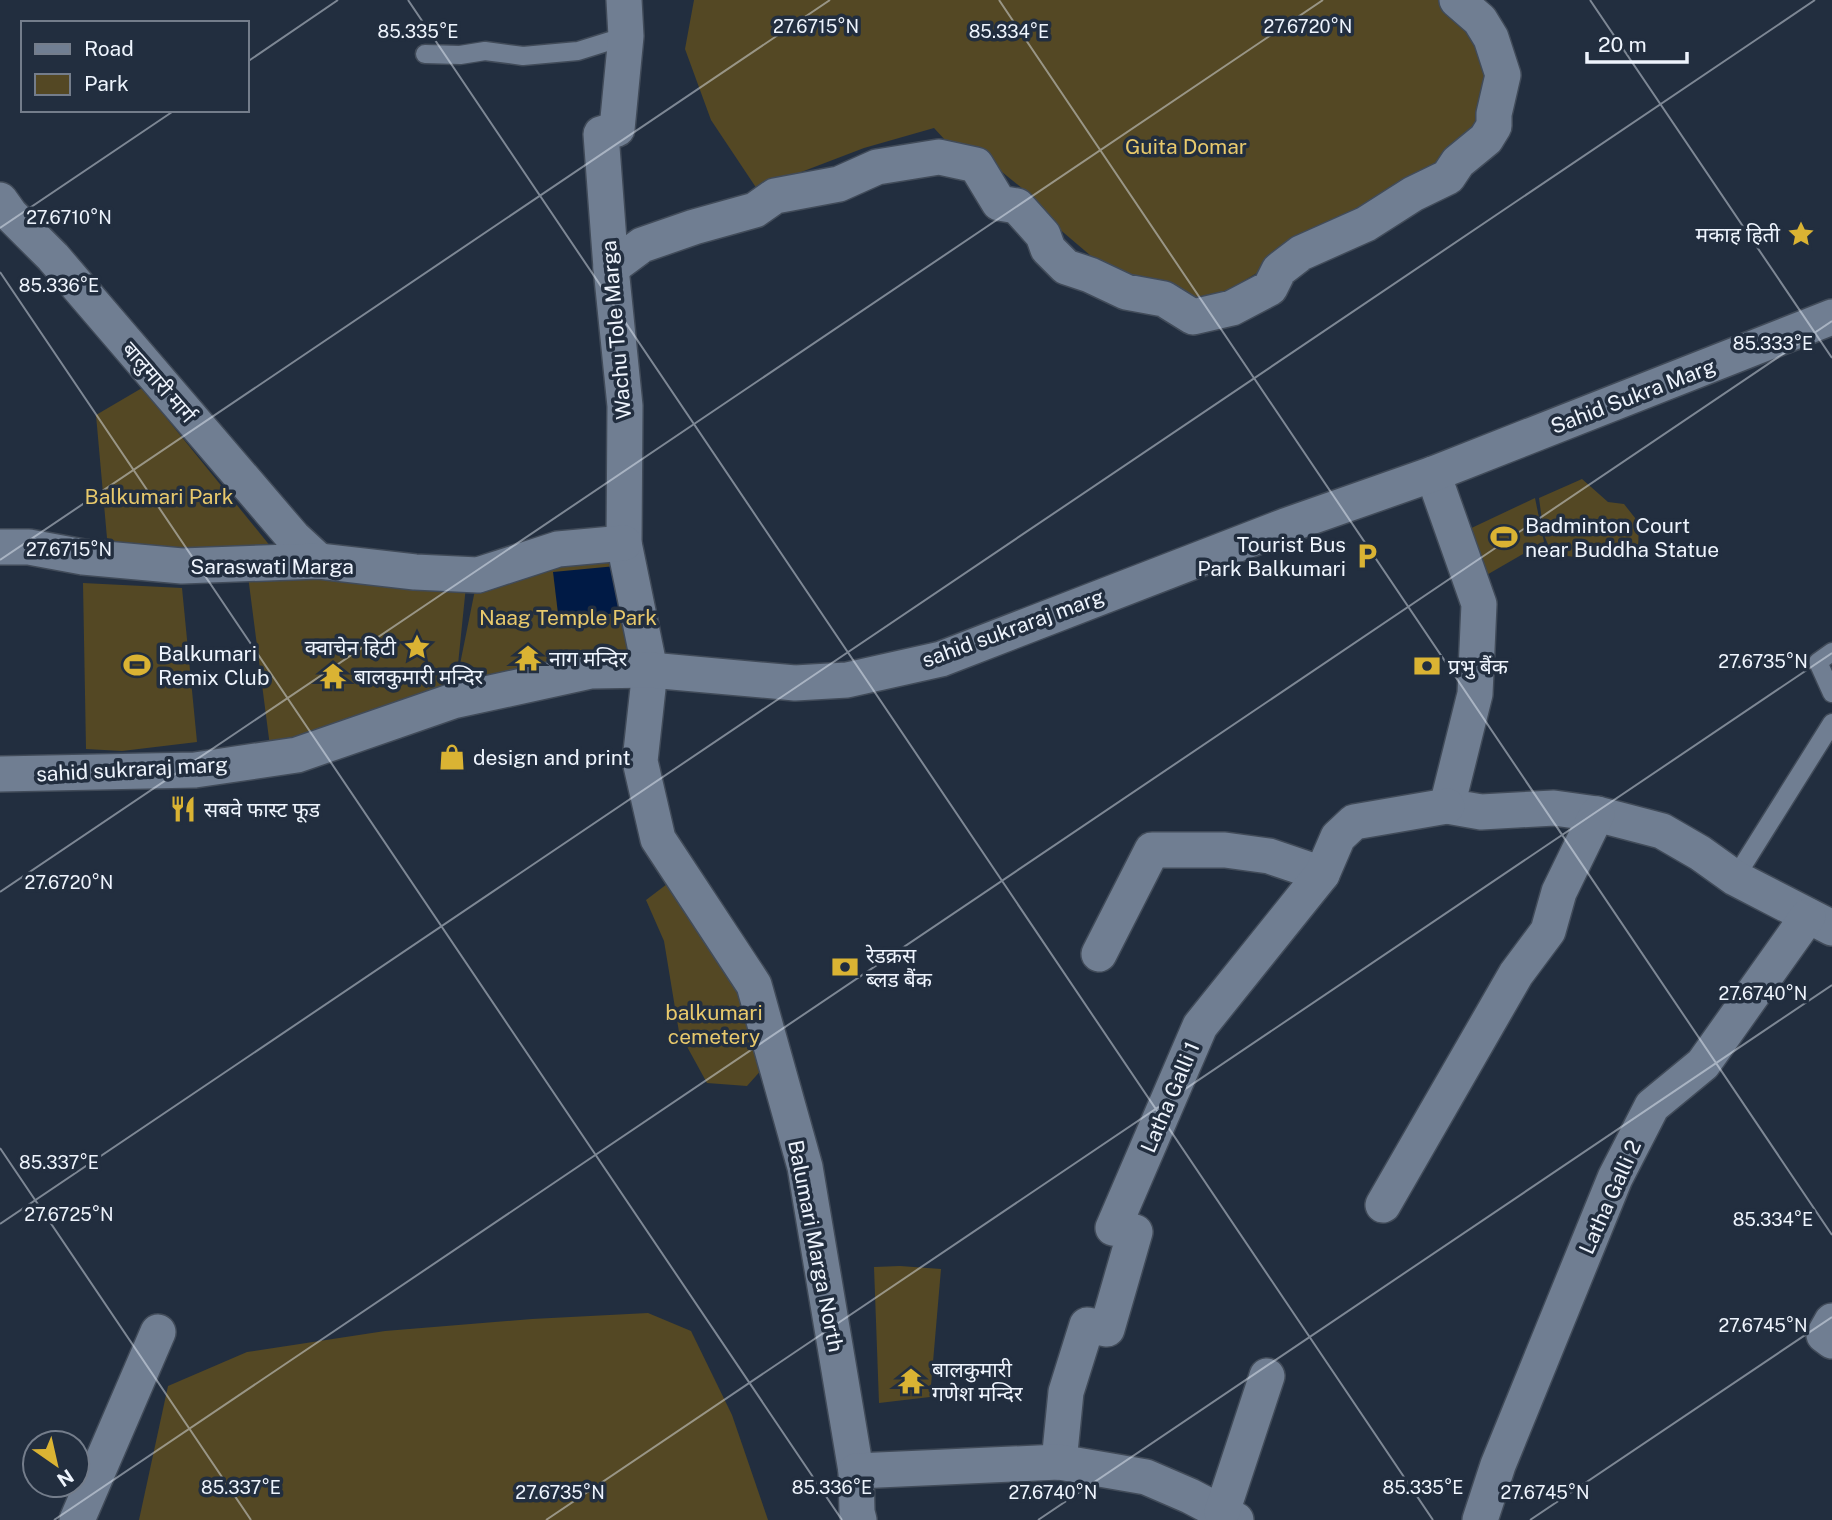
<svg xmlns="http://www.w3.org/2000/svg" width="1832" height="1520" viewBox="0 0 1832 1520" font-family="'Public Sans','Noto Sans Devanagari',sans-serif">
<rect width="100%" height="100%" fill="#222e3f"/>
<!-- green -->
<g fill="#544824">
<polygon points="694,0 1449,0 1491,57 1477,137 1342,222 1195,310 1111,273 1030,204 1023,189 980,154 958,154 934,128 864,148 757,189 711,120 685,49"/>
<polygon points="142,388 275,552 136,549 107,538 96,415"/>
<polygon points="1582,479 1608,502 1624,504 1639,523 1638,551 1613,545 1582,558 1552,554 1544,535 1539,498"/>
<polygon points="1535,498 1544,542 1478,580 1463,532"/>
<polygon points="620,543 648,663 272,762 248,576 466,586 456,684 478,575"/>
<polygon points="83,583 182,588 197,742 122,751 86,749"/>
<polygon points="671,881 734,983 765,1066 747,1086 707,1083 679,1032 664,941 646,900"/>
<polygon points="900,1266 941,1269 930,1397 879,1403 874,1267"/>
<polygon points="648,1313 691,1331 732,1415 768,1520 139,1520 168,1386 247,1352 385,1331 532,1319"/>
</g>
<!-- water -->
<polygon fill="#001a45" points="616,566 621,612 559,622 553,572"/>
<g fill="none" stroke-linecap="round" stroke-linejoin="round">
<!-- service casing -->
<g stroke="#414b59" stroke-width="21">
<g id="service">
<polyline points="425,54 460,55 485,51 523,56 578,51 626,36"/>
<polyline points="1832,652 1818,662 1832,693"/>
<polyline points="1735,878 1832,723"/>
</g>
</g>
<!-- minor casing -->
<g stroke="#414b59" stroke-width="38">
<g id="minor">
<polyline points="624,0 626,36 617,129 601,134 611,268 625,406 624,543 650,670 640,761 658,839 754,985 805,1167 856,1471 857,1512 859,1520"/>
<polyline points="0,200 10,214 53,257 293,537 319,561"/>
<polyline points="611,268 642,245 694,227 755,210 775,196 839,184 877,167 939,157 976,165 999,203 1017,206 1043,235 1048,249 1066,267 1090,275 1126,292 1164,299 1193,317 1232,308 1270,288 1279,270 1301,253 1366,224 1413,194 1448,177 1458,162 1486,139 1494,126 1494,114 1503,75 1491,38 1480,20 1457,0"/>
<polyline points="1433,474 1479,604 1475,694 1447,806 1481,812 1554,808 1597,814 1662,831 1700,853 1735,878 1832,928"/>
<polyline points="0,547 29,547 83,557 182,566 319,561 415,572 478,575 558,549 624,543"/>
<polyline points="0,774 195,770 297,755 453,701 591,671 650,670 795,683 847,680 941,659 1285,526 1433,474 1832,317"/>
<polyline points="1099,954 1152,850 1225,850 1269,856 1322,874"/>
<polyline points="1383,1205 1516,974 1548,931 1559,892 1597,814"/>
<polyline points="1832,1321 1824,1335 1832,1341"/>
<polyline points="1059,1462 1066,1392 1087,1325 1107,1329 1135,1232 1113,1228 1200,1026 1322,874 1338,837 1354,822 1447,806"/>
<polyline points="856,1471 1059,1462 1146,1477 1190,1496 1236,1520"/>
<polyline points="1222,1512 1267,1376"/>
<polyline points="77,1520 158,1332"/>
<polyline points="1480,1520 1498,1465 1615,1178 1652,1106 1703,1064 1808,916"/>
</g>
</g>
<!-- service -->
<use href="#service" stroke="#707e92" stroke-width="18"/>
<!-- minor -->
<use href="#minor" stroke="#707e92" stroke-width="35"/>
</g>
<!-- ticks -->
<path fill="none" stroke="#eef4fd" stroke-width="2" stroke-opacity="0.45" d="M408,0L1433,1520M999,0L1832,1235M1590,0L1832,358M247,62L338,0M0,228L175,110M0,272L842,1520M0,560L830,0M0,892L1323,0M0,1148L251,1520M0,1224L1815,0M54,1520L1832,321M546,1520L1832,653M1038,1520L1832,985M1530,1520L1832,1317"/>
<!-- icons -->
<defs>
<g id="sight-bare" transform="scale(2.1)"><path d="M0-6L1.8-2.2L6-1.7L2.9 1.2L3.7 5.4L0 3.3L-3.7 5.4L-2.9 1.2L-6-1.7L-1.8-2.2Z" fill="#dab333" stroke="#222e3f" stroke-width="2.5" paint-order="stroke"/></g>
<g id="stadium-bare" transform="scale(2.1)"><path d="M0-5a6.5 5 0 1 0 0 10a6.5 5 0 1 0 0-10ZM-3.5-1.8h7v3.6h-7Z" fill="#dab333" stroke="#222e3f" stroke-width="2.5" paint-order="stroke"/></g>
<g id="parking-bare" transform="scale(2.1)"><path d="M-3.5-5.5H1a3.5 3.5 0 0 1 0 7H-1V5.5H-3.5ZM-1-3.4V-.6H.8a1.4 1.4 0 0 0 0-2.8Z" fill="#dab333" stroke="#222e3f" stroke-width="2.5" paint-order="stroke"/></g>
<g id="temple-bare" transform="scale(2.1)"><path d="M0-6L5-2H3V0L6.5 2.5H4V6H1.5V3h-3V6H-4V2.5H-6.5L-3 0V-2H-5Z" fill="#dab333" stroke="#222e3f" stroke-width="2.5" paint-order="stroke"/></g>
<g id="bank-bare" transform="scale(2.1)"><path d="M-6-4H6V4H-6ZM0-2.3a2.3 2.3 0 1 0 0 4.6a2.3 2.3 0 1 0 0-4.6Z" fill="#dab333" stroke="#222e3f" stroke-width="2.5" paint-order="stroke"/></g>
<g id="shop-bare" transform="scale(2.1)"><path d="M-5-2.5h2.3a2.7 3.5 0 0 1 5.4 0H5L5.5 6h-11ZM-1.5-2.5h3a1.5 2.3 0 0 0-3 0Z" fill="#dab333" stroke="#222e3f" stroke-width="2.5" paint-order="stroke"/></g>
<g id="restaurant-bare" transform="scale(2.1)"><path d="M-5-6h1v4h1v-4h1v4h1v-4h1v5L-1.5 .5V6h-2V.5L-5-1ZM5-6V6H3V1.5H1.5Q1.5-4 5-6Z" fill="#dab333" stroke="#222e3f" stroke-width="2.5" paint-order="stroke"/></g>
</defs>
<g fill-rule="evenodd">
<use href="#sight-bare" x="1801" y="234"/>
<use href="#stadium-bare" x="1504" y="537"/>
<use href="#parking-bare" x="1367" y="556"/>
<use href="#sight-bare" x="417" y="647"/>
<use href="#temple-bare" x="528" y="658"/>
<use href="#stadium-bare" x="137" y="665"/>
<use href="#bank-bare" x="1427" y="666"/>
<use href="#temple-bare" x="333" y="676"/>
<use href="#shop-bare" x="452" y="757"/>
<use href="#restaurant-bare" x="183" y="809"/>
<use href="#bank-bare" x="845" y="967"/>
<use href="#temple-bare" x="911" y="1381"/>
</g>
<g text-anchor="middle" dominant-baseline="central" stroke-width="7" stroke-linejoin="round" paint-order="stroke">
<!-- park labels -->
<g font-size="21" fill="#e8c96c" stroke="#222e3f">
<text x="1186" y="146">Guita Domar</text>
<text x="159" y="496">Balkumari Park</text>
<text x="568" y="617">Naag Temple Park</text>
<text x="714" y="1012">balkumari<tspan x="714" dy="24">cemetery</tspan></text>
</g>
<!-- poi labels -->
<g font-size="21" fill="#eef4fd" stroke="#222e3f" text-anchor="start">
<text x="1780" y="234" text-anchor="end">मकाह हिती</text>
<text x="1525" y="525">Badminton Court<tspan x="1525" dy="24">near Buddha Statue</tspan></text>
<text x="1346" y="544" text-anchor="end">Tourist Bus<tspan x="1346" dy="24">Park Balkumari</tspan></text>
<text x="396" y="647" text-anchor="end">क्वाचेन हिटी</text>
<text x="158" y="653">Balkumari<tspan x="158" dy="24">Remix Club</tspan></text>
<text x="549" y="658">नाग मन्दिर</text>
<text x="1448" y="666">प्रभु बैंक</text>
<text x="354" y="676">बालकुमारी मन्दिर</text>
<text x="473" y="757">design and print</text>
<text x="204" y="809">सबवे फास्ट फूड</text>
<text x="866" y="955">रेडक्रस<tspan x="866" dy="24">ब्लड बैंक</tspan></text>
<text x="932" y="1369">बालकुमारी<tspan x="932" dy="24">गणेश मन्दिर</tspan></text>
</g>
<!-- street labels -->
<g font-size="21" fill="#eef4fd" stroke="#222e3f">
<text transform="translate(616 330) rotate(-95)">Wachu Tole Marga</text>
<text transform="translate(159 382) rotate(49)">बालुमारी मार्ग</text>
<text transform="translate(1633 396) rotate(-21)">Sahid Sukra Marg</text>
<text x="272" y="566">Saraswati Marga</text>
<text transform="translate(1013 628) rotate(-20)">sahid sukraraj marg</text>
<text transform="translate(132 769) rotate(-3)">sahid sukraraj marg</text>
<text transform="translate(1170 1097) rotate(-67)">Latha Galli 1</text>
<text transform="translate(1610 1197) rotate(-66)">Latha Galli 2</text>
<text transform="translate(816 1246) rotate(79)">Balumari Marga North</text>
</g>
</g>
<g font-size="18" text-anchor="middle" fill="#eef4fd" stroke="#222e3f" stroke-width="7" stroke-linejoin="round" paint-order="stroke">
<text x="816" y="33">27.6715°N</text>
<text x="1308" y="33">27.6720°N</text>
<text x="418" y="38">85.335°E</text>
<text x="1009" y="38">85.334°E</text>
<text x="69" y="224">27.6710°N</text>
<text x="59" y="292">85.336°E</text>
<text x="1773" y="350">85.333°E</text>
<text x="69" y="556">27.6715°N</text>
<text x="1763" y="668">27.6735°N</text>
<text x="69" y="889">27.6720°N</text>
<text x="1763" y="1000">27.6740°N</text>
<text x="59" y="1169">85.337°E</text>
<text x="69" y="1221">27.6725°N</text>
<text x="1773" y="1226">85.334°E</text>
<text x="1763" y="1332">27.6745°N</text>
<text x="241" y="1494">85.337°E</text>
<text x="832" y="1494">85.336°E</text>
<text x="1423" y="1494">85.335°E</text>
<text x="560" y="1499">27.6735°N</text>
<text x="1053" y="1499">27.6740°N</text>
<text x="1545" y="1499">27.6745°N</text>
</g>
<!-- legend -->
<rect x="21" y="21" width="228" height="91" fill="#222e3f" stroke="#747d8b" stroke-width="2"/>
<rect x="35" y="44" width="35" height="10" fill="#707e92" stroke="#747d8b" stroke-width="2"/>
<text x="84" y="56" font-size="21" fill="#eef4fd">Road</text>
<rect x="35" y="74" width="35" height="21" fill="#544824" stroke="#747d8b" stroke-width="2"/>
<text x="84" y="91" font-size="21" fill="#eef4fd">Park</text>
<!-- north arrow -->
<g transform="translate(56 1464) rotate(146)"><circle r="33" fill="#222e3f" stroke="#747d8b" stroke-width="2"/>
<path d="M0-5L12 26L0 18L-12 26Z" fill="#dab333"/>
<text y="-10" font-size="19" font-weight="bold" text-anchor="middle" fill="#eef4fd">N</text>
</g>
<!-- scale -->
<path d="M1587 52v10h100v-10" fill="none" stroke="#eef4fd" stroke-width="3.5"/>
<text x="1598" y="52" font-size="21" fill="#eef4fd" stroke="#222e3f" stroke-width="5" paint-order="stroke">20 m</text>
</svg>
